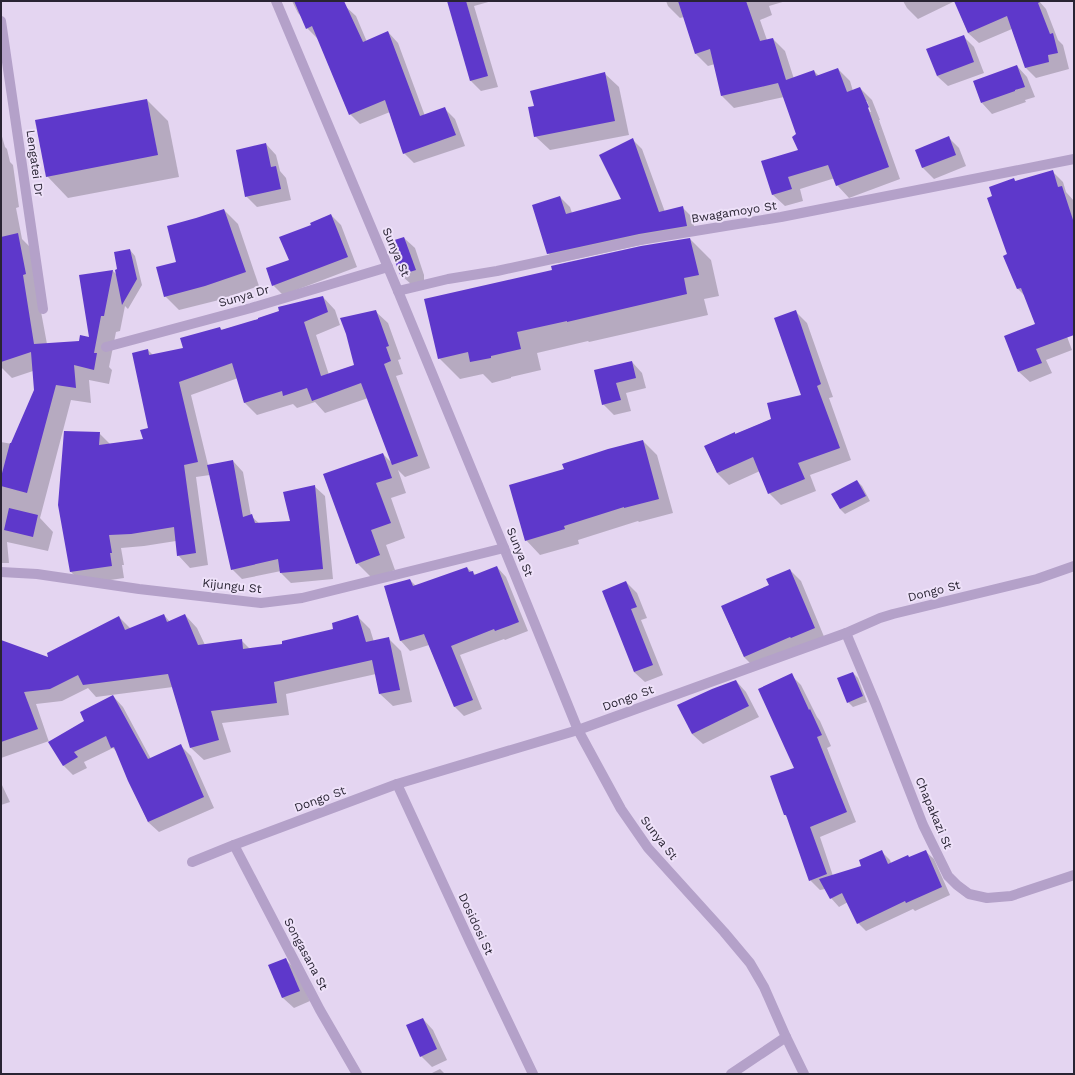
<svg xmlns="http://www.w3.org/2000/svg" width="1075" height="1075" viewBox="0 0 1075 1075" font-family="'Work Sans',sans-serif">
<rect width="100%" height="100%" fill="#e4d5f1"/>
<!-- shadow -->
<g fill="#0003" fill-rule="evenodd">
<polygon points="292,1 334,1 345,6 356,16 367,42 388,32 398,43 425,116 445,109 455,119 465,146 414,163 404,153 390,112 360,124 350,114 318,38 317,38 307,28 302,17 298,13"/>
<polygon points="448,1 492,1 474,6 498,87 481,91 471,81"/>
<path d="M666,1H786L769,6L772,15L760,20L767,40L773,39L785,51L794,79L814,71L819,76L838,69L850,81L853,91L860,88L872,100L880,120H879L900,179L849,198L837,185L835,178L800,189L803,201L785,206L772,194L799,151L798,135L784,97L734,108L722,96L715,64L708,66L696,54L684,17L680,18L668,6ZM865,101H867L871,112H870Z"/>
<polygon points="903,1 1039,1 1046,9 1058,40 1063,45 1069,69 1036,78 1026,68 1012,29 979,43 968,33 955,1 918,19 907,8"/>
<polygon points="963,36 974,47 984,73 948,86 937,76"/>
<polygon points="1017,66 1027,77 1035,97 1025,100 1026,102 992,114 982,103"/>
<polygon points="604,73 619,87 629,135 550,150 535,136 535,107"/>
<polygon points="147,100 168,121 179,177 68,198 47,176"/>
<polygon points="1,133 5,147 7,149 10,162 13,165 19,207 16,208 22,239 33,250 37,290 47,344 80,342 91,339 80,276 113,271 117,275 130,250 135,256 142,285 128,309 125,306 120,331 116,332 109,367 112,370 109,384 89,380 91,403 71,400 40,518 53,532 48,551 7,542 9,563 1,563 1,442 12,444 35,390 33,371 12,378 1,367"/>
<polygon points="949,138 959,148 966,166 934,179 923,168 917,150"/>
<polygon points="633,140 642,149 665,212 682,207 692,217 696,235 649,243 558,263 548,253 560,197 570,207 572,213 623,200"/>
<polygon points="266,144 276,155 280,171 286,178 291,200 257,207 246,196"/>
<polygon points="1052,171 1063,182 1066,192 1074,201 1074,321 1063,326 1072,350 1046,360 1052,373 1030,382 1019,372 1036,325 1025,296 1018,289 993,197 1014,179 1016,182"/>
<polygon points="224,210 238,224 259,286 219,300 179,310 165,296 177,262"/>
<polygon points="331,215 341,225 357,267 283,295 273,285 290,261 312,226"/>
<polygon points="404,238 415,248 424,275 424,281 412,285 401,275 390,243"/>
<polygon points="690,239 711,260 719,296 704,299 708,315 589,342 588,341 537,353 541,370 511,377 511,378 492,383 483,374 460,379 439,358"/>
<polygon points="323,297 335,310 340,325 316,335 329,375 355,366 375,311 388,323 401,359 398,360 403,374 396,376 430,468 405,477 398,470 406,493 391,498 405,538 386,545 395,570 372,578 357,563 383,454 392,463 368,398 325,413 315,402 297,408 293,404 257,415 245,403 238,378 191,395 208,465 233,461 243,472 251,516 260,524 291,522 314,486 325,496 333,579 291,583 281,573 281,571 242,579 232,569 210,475 196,477 208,565 190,568 178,555 176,541 144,546 121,548 124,565 122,565 124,578 83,584 71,572 99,433 110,444 144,440 150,428 148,350 153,355 184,349 220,328 222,330 259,320"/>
<polygon points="795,311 807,323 833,397 829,398 851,460 810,475 816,491 781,505 769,493 760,471 729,485 717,473 705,446 735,433 736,434 772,419 802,396"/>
<polygon points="632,362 642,373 646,388 626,393 631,411 614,415 603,404 595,371"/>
<polygon points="643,441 657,455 673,513 639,522 638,521 578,540 579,544 540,555 526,540"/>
<polygon points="857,481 862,486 870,501 845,514 840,509 833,495"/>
<polygon points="497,567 506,577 528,631 505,640 504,639 460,655 482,709 464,716 455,707 429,645 410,651 401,641 385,587 410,580 416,586 467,568 476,575"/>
<polygon points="790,570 801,581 825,639 755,668 744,657 722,607 770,585"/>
<polygon points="626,582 637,593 647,618 641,620 663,675 645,682 634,672"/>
<polygon points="164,615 170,622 185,615 197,628 205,645 241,640 250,649 284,645 335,630 358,617 370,629 374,642 388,638 401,651 412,702 393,706 380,694 376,674 286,694 289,715 222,723 231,752 204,760 191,748 173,687 96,697 88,688 62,701 36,704 49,742 49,741 1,758 1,667 49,658 119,617 131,629"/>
<polygon points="853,673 858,678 867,702 853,707 848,702"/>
<polygon points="791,675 801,685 817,717 820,721 831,746 827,748 856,822 820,837 833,876 863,867 881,851 890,860 891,863 910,858 925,851 934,859 950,895 915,911 913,909 866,931 858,923 848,902 839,907 831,898 825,889 820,890 810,880 788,818 785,815 795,768"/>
<polygon points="736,681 746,692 759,717 703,744 692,734"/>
<polygon points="113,696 123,707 151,759 181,746 191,756 214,808 159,832 148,822 117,752 113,748 84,762 87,768 73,775 63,765 85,721"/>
<polygon points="1,783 10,802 1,805"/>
<polygon points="285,959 296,970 310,1001 294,1008 283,998 269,966"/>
<polygon points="423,1019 433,1030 447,1060 432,1067 421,1056"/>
<polygon points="440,1069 445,1074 430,1074"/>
</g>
<!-- building -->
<g fill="#5e38cb">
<polygon points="294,1 344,1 363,42 388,31 420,116 445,107 456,135 403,154 385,100 349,115 312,26 306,29"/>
<polygon points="447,1 466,1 488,76 470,81"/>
<polygon points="678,1 746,1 760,41 773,38 786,80 814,70 816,76 838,68 847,92 860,87 869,107 868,108 889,167 836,186 828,165 788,177 792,189 772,195 761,161 798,150 792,137 796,134 778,83 721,96 710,49 695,54"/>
<polygon points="954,1 1042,1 1038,3 1050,34 1053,33 1058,53 1048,55 1049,62 1025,68 1007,16 968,33"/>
<polygon points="964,35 974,62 937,76 926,49"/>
<polygon points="1017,65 1025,87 1015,90 1015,91 981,103 973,81"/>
<polygon points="605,72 615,121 534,137 528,107 534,106 530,91"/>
<polygon points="147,99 158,155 46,177 35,120"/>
<polygon points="949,136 956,155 922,168 915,150"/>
<polygon points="633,138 659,212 683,206 687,226 639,234 547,254 532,205 560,196 566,214 621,199 599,155"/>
<polygon points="266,143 271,167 276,166 281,189 245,197 236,150"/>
<polygon points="1053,170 1058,187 1062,186 1074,223 1074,335 1036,349 1042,363 1018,372 1004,336 1035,324 1021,288 1017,289 1003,256 1007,254 987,198 992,196 989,187 1014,178 1015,181"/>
<polygon points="224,209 246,272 205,286 164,297 156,267 176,262 167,226 196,218"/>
<polygon points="331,214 348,257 272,286 266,268 289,260 279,237 311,225 310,223"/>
<polygon points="18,233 26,274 23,275 34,344 79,341 80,335 89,337 79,275 113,270 104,316 101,316 94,353 97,353 94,370 74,365 76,388 56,385 27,493 1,486 1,477 10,443 11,443 34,390 31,352 1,362 1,237"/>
<polygon points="404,237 416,270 400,275 388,242"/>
<polygon points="690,238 699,275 684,278 687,294 567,322 567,321 517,332 521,349 491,356 491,358 470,362 468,352 438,359 424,299 552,270 551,266 641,246"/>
<polygon points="130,249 137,279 122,305 115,270 117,269 114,252"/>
<polygon points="323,296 328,312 304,322 321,376 354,365 346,334 340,318 376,310 389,346 386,347 391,361 384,364 418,456 392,465 361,383 312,401 307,388 283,396 282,391 244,403 232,363 179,382 198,462 184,465 196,553 177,556 174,527 131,534 109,535 112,553 110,553 112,566 70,572 58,505 64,431 100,432 99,445 143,439 140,430 148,428 132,353 148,349 149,355 183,348 180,338 220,327 221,330 258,319 258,318 279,311 278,307"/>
<polygon points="796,310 821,384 817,386 840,448 798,463 805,479 768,494 753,457 717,473 704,446 735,432 735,434 771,419 767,403 801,395 774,318"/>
<polygon points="632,361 636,378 616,383 621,400 602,405 594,370"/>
<polygon points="643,440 659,499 624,508 624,507 564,526 565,529 525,541 509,485 564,469 562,464 608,449"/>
<polygon points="383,453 392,478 376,483 391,523 371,530 380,555 356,564 323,474"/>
<polygon points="233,460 243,517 252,514 255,523 290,521 283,492 315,485 323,569 280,573 278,559 231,570 207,465"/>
<polygon points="857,480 866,496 840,509 831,494"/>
<polygon points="9,508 38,515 33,537 4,530"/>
<polygon points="497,566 519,622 495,631 494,629 451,646 473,700 454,707 424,634 400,641 384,586 410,579 413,586 467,567 469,572 473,571 474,575"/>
<polygon points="790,569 815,628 791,638 790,637 744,657 721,606 769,585 766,579"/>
<polygon points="626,581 637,607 631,609 653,665 634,672 602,591"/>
<polygon points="164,614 167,622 185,614 198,645 242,639 243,649 282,644 282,641 333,629 332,623 358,615 366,642 389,637 400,690 379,694 372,660 274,682 277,703 211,711 219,740 190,748 168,674 83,685 78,675 50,689 24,692 38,729 1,742 1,640 48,657 47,653 119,616 125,630"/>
<polygon points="853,672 863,696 847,703 837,678"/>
<polygon points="792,673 809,710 810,709 822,735 817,737 847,812 810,827 827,874 809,881 786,815 784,815 770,776 794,768 758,689"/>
<polygon points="736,680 749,706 692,734 677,705 712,689"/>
<polygon points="113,695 148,759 181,744 204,797 148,822 128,781 114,747 111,748 106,736 74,752 78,757 63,766 48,742 84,721 80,712"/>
<polygon points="882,850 888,864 908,855 909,857 926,850 942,887 906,903 905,901 857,924 842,893 830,899 819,879 861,866 859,860"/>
<polygon points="286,958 300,991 282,998 268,965"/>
<polygon points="423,1018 437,1049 420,1057 406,1025"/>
</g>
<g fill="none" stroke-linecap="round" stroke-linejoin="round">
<!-- street -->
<g stroke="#b4a1c9" stroke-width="10">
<polyline points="276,1 398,291 504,548 578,730 621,809 648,848 724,932 750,963 764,987 786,1037 804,1074"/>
<polyline points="1,21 43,309"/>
<polyline points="398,291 448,279 497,271 640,240 781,217 1074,159"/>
<polyline points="106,347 251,308 388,267"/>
<polyline points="1,572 37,574 139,589 261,603 302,598 504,548"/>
<polyline points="846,633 876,705 923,825 948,876 957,885 969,894 987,898 1011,896 1074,875"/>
<polyline points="397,784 470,942 533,1074"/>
<polyline points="234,845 320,1010 357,1074"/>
<polyline points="192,862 234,845 397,784 578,730 846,633 880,618 893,614 1037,579 1074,566"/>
<polyline points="731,1074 786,1037"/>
</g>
</g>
<g text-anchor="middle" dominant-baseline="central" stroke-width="4" stroke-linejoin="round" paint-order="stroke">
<!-- street labels -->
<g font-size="12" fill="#292433" stroke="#eee1f9">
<text transform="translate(35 163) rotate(82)">Lengatei Dr</text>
<text transform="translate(734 212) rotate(-9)">Bwagamoyo St</text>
<text transform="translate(396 252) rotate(67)">Sunya St</text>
<text transform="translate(244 296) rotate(-16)">Sunya Dr</text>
<text transform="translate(520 552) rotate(68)">Sunya St</text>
<text transform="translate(232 586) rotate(6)">Kijungu St</text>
<text transform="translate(934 591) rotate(-14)">Dongo St</text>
<text transform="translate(628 698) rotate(-20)">Dongo St</text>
<text transform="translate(320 799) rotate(-20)">Dongo St</text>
<text transform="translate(934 813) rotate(67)">Chapakazi St</text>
<text transform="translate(659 838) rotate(52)">Sunya St</text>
<text transform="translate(476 924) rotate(65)">Dosidosi St</text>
<text transform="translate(306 954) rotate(62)">Songasana St</text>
</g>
</g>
<!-- border -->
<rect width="1075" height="1075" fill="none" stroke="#292433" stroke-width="4"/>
</svg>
